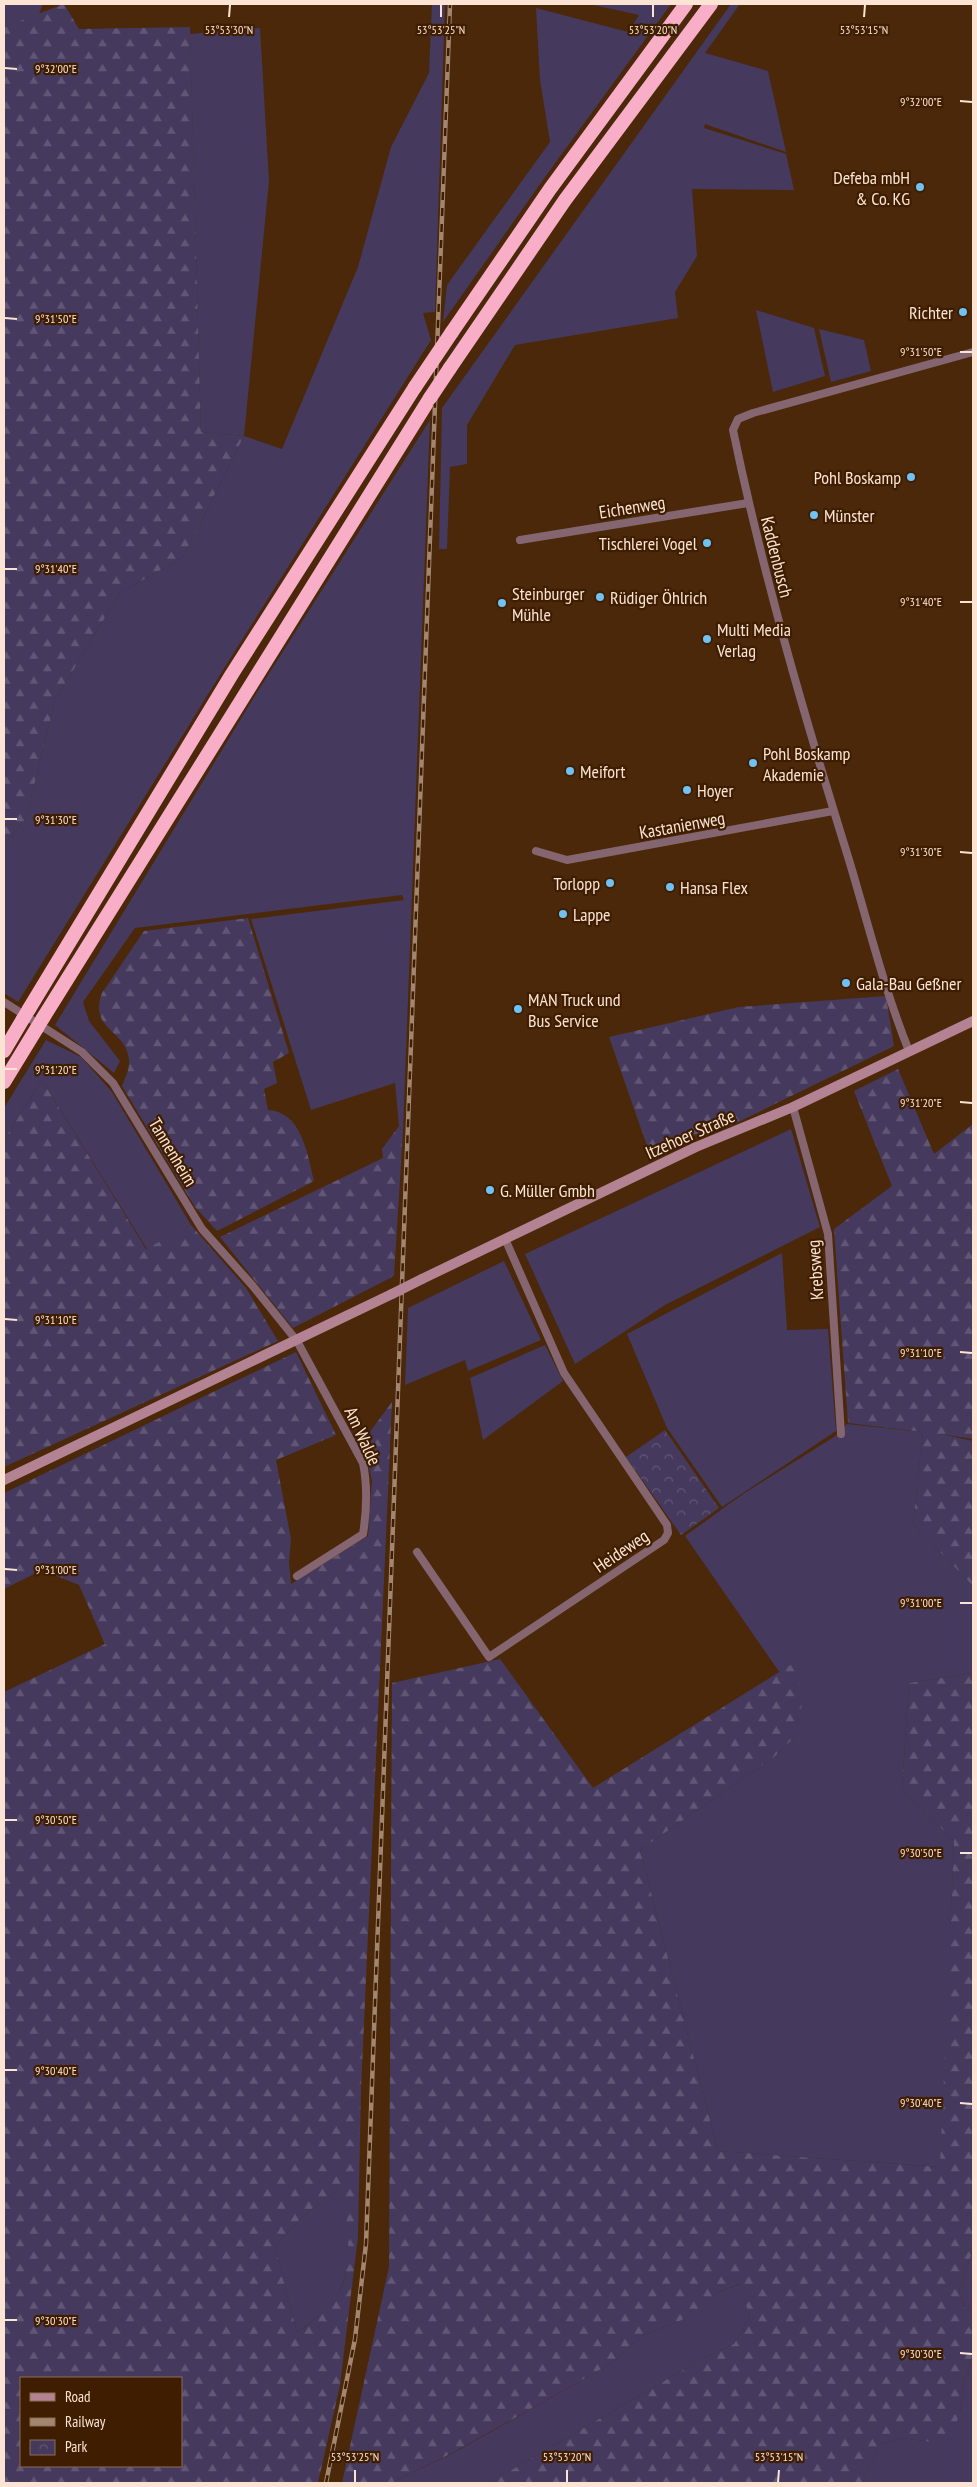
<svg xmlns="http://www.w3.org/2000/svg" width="977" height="2487" viewBox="0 0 977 2487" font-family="'PT Sans Narrow',sans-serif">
<defs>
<pattern id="forest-firs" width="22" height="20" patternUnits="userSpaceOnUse" patternTransform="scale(1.25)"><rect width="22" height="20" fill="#453a5e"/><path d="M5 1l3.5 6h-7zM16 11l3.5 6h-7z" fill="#615674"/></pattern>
<pattern id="park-crowns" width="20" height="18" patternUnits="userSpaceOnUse" patternTransform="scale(1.25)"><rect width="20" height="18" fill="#453a5e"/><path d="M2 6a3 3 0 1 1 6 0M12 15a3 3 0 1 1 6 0" fill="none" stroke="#615674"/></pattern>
</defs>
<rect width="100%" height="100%" fill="#4a2809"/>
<!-- green -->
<g fill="#453a5e">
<polygon points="4,4 43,4 39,14 4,27"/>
<polygon points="432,4 445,4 435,312 423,313 431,340 223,670 18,1002 4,993 4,844 26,819 55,700 120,593 183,557 244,436 201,432 190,34 260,28 269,181 244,436 282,449 358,267 391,147 429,73"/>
<polygon points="589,4 671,4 545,177 443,322 447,285 550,142 540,80 536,8 628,32 639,15"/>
<polygon points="731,4 740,4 705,53 768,71 786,152 705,124 704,128 786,154 794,190 692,189 697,256 675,292 678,318 515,345 467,425 467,464 450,467 447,549 439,549 442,408"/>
<polygon points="756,310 814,328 825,376 773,392"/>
<polygon points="819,329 864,340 871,371 831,382"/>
<polygon points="430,420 403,1131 399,1126 395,1083 311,1110 251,919 404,900 402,895 135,928 83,1002 89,1021 120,1061 114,1073 55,1025 256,694"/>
<polygon points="46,1040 81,1057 112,1092 191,1225 147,1249 42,1080 4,1140 4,1108"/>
<polygon points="791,1129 820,1227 665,1305 575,1364 525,1254"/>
<polygon points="782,1253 787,1330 828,1329 836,1431 722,1507 667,1428 627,1334"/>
<polygon points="504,1261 541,1340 468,1371 465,1360 405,1385 408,1308"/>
<polygon points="545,1345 563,1381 483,1440 470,1378"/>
<polygon points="847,1424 923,1432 913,1524 973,1586 973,1673 909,1683 902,1789 954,1841 941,2167 718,2151 640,1850 774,1757 796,1736 780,1673 685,1536 743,1494 834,1437"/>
<path d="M338,2189C353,2216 352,2270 337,2297C331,2308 307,2324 297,2333L275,2247L301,2218Z"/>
<polygon points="973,2250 973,2314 965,2308 959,2290"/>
<polygon points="740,2284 750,2317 734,2344 702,2359 489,2483 396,2483 395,2481 457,2451 612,2363 643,2335 680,2321 705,2303 714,2294"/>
<polygon points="973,2354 973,2483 862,2483 880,2444 903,2438 930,2442 960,2413 963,2385"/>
</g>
<!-- forest -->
<g fill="url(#forest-firs)" fill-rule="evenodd">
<polygon points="64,4 79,29 190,27 201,432 244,436 183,557 120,593 55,700 26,819 4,844 4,27"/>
<path d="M248,918L289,1053L273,1062L277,1083L264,1089L268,1110C302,1112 307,1153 314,1181L217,1231L195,1207L122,1086C125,1078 130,1069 129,1060C127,1030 88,1030 102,993L144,931Z"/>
<polygon points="886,996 894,1046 732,1125 688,1137 652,1160 609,1037 739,1007"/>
<polygon points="898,1069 934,1154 973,1124 973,1439 940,1434 973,1441 973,1586 913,1524 923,1432 848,1423 834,1229 892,1186 854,1091"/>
<polygon points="42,1080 146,1249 191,1225 246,1288 278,1341 4,1467 4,1140"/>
<polygon points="399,1126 403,1131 394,1276 293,1328 220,1237 383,1158 382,1149"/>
<path d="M296,1352L336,1435L276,1460L291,1539L289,1562L291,1584L368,1536L372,1481L363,1441L392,1402L361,2090L358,2237L340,2385L318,2483H4V1692L105,1644L79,1585L42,1570L4,1589V1493ZM338,2189C351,2212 353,2278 335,2299C325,2311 310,2323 297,2333L275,2247L301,2218ZM21,2378H181V2466H21Z"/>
<polygon points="500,1659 593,1788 792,1664 804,1693 796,1736 774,1757 640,1850 718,2151 940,2167 954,1841 902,1789 909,1683 973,1673 973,2250 959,2290 965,2308 973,2314 973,2354 963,2385 960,2413 950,2440 930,2442 903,2438 880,2444 862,2483 489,2483 702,2359 734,2344 750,2317 739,2284 714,2294 705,2304 680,2321 643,2335 612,2363 456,2451 395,2481 396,2483 342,2483 389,2267 392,1683"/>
</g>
<!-- park -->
<polygon fill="url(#park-crowns)" points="665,1430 719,1508 681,1535 626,1457"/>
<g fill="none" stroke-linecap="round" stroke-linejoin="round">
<!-- minor -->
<g stroke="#856670" stroke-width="8">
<polyline points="520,540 748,503"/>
<polyline points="536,851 567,860 833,811"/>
<path d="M4,1002L82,1052L113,1083L202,1229L252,1285L297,1341L363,1463C368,1488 367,1509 363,1534L297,1576"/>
<path d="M909,1051C884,989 868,923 849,860C805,718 763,575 733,430L738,419L753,413L973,352"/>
<polyline points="793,1107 828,1234 841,1434"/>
<polyline points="417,1552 489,1657 664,1540 668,1533 667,1525 564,1373 506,1241"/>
</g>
<!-- secondary -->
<g stroke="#b48393" stroke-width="10">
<polyline points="422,1279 696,1147 793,1107 973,1021"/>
<polyline points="4,1480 392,1294"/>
</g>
<!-- motorway -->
<g stroke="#f9aec7" stroke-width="14">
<polyline points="452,332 550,189 686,4"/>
<polyline points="450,368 565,200 711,4"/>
<polyline points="29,1009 232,674 415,387"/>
<polyline points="43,1018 430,398"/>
<polyline points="4,1051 23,1019"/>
<polyline points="4,1082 37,1028"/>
</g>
<!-- rail casing -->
<g stroke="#a3866f" stroke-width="4.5">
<polyline id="rail" points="326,2483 355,2339 366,2244 450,4"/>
</g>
<!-- rail -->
<use href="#rail" stroke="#3f1d00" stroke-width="2.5" stroke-dasharray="8" stroke-linecap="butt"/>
<!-- secondary-bridge -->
<polyline stroke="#b48393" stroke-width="10" points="392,1294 422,1279"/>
<!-- motorway-bridge -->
<g stroke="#f9aec7" stroke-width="14">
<polyline points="415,387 452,332"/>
<polyline points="430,398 450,368"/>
<polyline points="23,1019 29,1009"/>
<polyline points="37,1028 43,1018"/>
</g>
</g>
<!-- ticks -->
<path fill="none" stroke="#fbe4d4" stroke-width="2" d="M229,17L230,5M441,17V5M653,17V5M864,17L865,5M5,68L17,69M960,101L972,102M5,318L17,319M960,352H972M5,569H17M960,602H972M5,819H17M960,852L972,853M5,1069H17M960,1102L972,1103M5,1319L17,1320M960,1352L972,1353M5,1569L17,1570M960,1603H972M5,1820H17M960,1853H972M5,2070H17M960,2103L972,2104M5,2320H17M960,2353L972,2354M355,2482V2470M567,2482V2470M778,2482L779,2470"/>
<!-- markers -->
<g fill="#70c2f4" stroke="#3f1d00" stroke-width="2">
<circle cx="920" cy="187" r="5"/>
<circle cx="963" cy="312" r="5"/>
<circle cx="911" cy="477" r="5"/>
<circle cx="814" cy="515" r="5"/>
<circle cx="707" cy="543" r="5"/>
<circle cx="600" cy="597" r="5"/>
<circle cx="502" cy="603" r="5"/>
<circle cx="707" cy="639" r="5"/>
<circle cx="753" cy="763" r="5"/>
<circle cx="570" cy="771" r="5"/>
<circle cx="687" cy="790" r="5"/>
<circle cx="610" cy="883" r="5"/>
<circle cx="670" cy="887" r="5"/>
<circle cx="563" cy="914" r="5"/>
<circle cx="846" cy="983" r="5"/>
<circle cx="518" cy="1009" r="5"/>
<circle cx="490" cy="1190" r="5"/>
</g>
<g text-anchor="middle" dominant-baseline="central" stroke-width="4.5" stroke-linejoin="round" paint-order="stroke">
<!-- poi labels -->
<g font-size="18" fill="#fbe4d4" stroke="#3f1d00" text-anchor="start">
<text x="910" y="177" text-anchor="end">Defeba mbH<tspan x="910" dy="21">&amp; Co. KG</tspan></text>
<text x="953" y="312" text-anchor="end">Richter</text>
<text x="901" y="477" text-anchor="end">Pohl Boskamp</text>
<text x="824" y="515">Münster</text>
<text x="697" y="543" text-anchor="end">Tischlerei Vogel</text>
<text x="512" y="593">Steinburger<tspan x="512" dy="21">Mühle</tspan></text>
<text x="610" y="597">Rüdiger Öhlrich</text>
<text x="717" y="629">Multi Media<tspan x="717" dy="21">Verlag</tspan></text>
<text x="763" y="753">Pohl Boskamp<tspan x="763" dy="21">Akademie</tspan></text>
<text x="580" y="771">Meifort</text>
<text x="697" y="790">Hoyer</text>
<text x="600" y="883" text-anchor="end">Torlopp</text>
<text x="680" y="887">Hansa Flex</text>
<text x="573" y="914">Lappe</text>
<text x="856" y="983">Gala-Bau Geßner</text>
<text x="528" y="999">MAN Truck und<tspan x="528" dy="21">Bus Service</tspan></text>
<text x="500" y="1190">G. Müller Gmbh</text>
</g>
<!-- street labels -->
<g font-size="18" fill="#fbe4d4" stroke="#3f1d00">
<text transform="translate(632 507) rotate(-9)">Eichenweg</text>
<text transform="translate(777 557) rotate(76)">Kaddenbusch</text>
<text transform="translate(682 825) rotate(-10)">Kastanienweg</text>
<text transform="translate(690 1134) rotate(-24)">Itzehoer Straße</text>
<text transform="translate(173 1152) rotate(59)">Tannenheim</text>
<text transform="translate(815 1270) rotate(-94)">Krebsweg</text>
<text transform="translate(363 1436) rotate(65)">Am Walde</text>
<text transform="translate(621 1551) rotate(-34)">Heideweg</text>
</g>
</g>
<g font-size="12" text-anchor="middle" fill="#fbe4d4" stroke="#3f1d00" stroke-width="4.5" stroke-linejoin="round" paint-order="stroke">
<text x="229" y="34">53°53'30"N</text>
<text x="441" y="34">53°53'25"N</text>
<text x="653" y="34">53°53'20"N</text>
<text x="864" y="34">53°53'15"N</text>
<text x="56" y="73">9°32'00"E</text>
<text x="921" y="106">9°32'00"E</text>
<text x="56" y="323">9°31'50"E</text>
<text x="921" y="356">9°31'50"E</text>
<text x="56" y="573">9°31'40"E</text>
<text x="921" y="606">9°31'40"E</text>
<text x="56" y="824">9°31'30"E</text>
<text x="921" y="856">9°31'30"E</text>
<text x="56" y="1074">9°31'20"E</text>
<text x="921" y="1107">9°31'20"E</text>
<text x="56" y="1324">9°31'10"E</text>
<text x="921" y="1357">9°31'10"E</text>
<text x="56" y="1574">9°31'00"E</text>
<text x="921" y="1607">9°31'00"E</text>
<text x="56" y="1824">9°30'50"E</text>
<text x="921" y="1857">9°30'50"E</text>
<text x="56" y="2075">9°30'40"E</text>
<text x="921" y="2107">9°30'40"E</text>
<text x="56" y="2325">9°30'30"E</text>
<text x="921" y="2358">9°30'30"E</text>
<text x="355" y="2461">53°53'25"N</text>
<text x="567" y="2461">53°53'20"N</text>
<text x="779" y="2461">53°53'15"N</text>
</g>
<!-- border -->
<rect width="977" height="2487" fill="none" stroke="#fbe4d4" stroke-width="10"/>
<!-- legend -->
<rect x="20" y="2377" width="162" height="90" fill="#3f1d00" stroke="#8a6d55"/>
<rect x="30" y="2393" width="25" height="8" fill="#b48393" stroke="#8a6d55"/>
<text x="65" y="2402" font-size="15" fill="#fbe4d4">Road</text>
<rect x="30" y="2418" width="25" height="8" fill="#a3866f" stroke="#8a6d55"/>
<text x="65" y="2427" font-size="15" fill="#fbe4d4">Railway</text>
<rect x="30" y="2440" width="25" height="15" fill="url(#park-crowns)" stroke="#8a6d55"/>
<text x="65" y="2452" font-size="15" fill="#fbe4d4">Park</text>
</svg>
